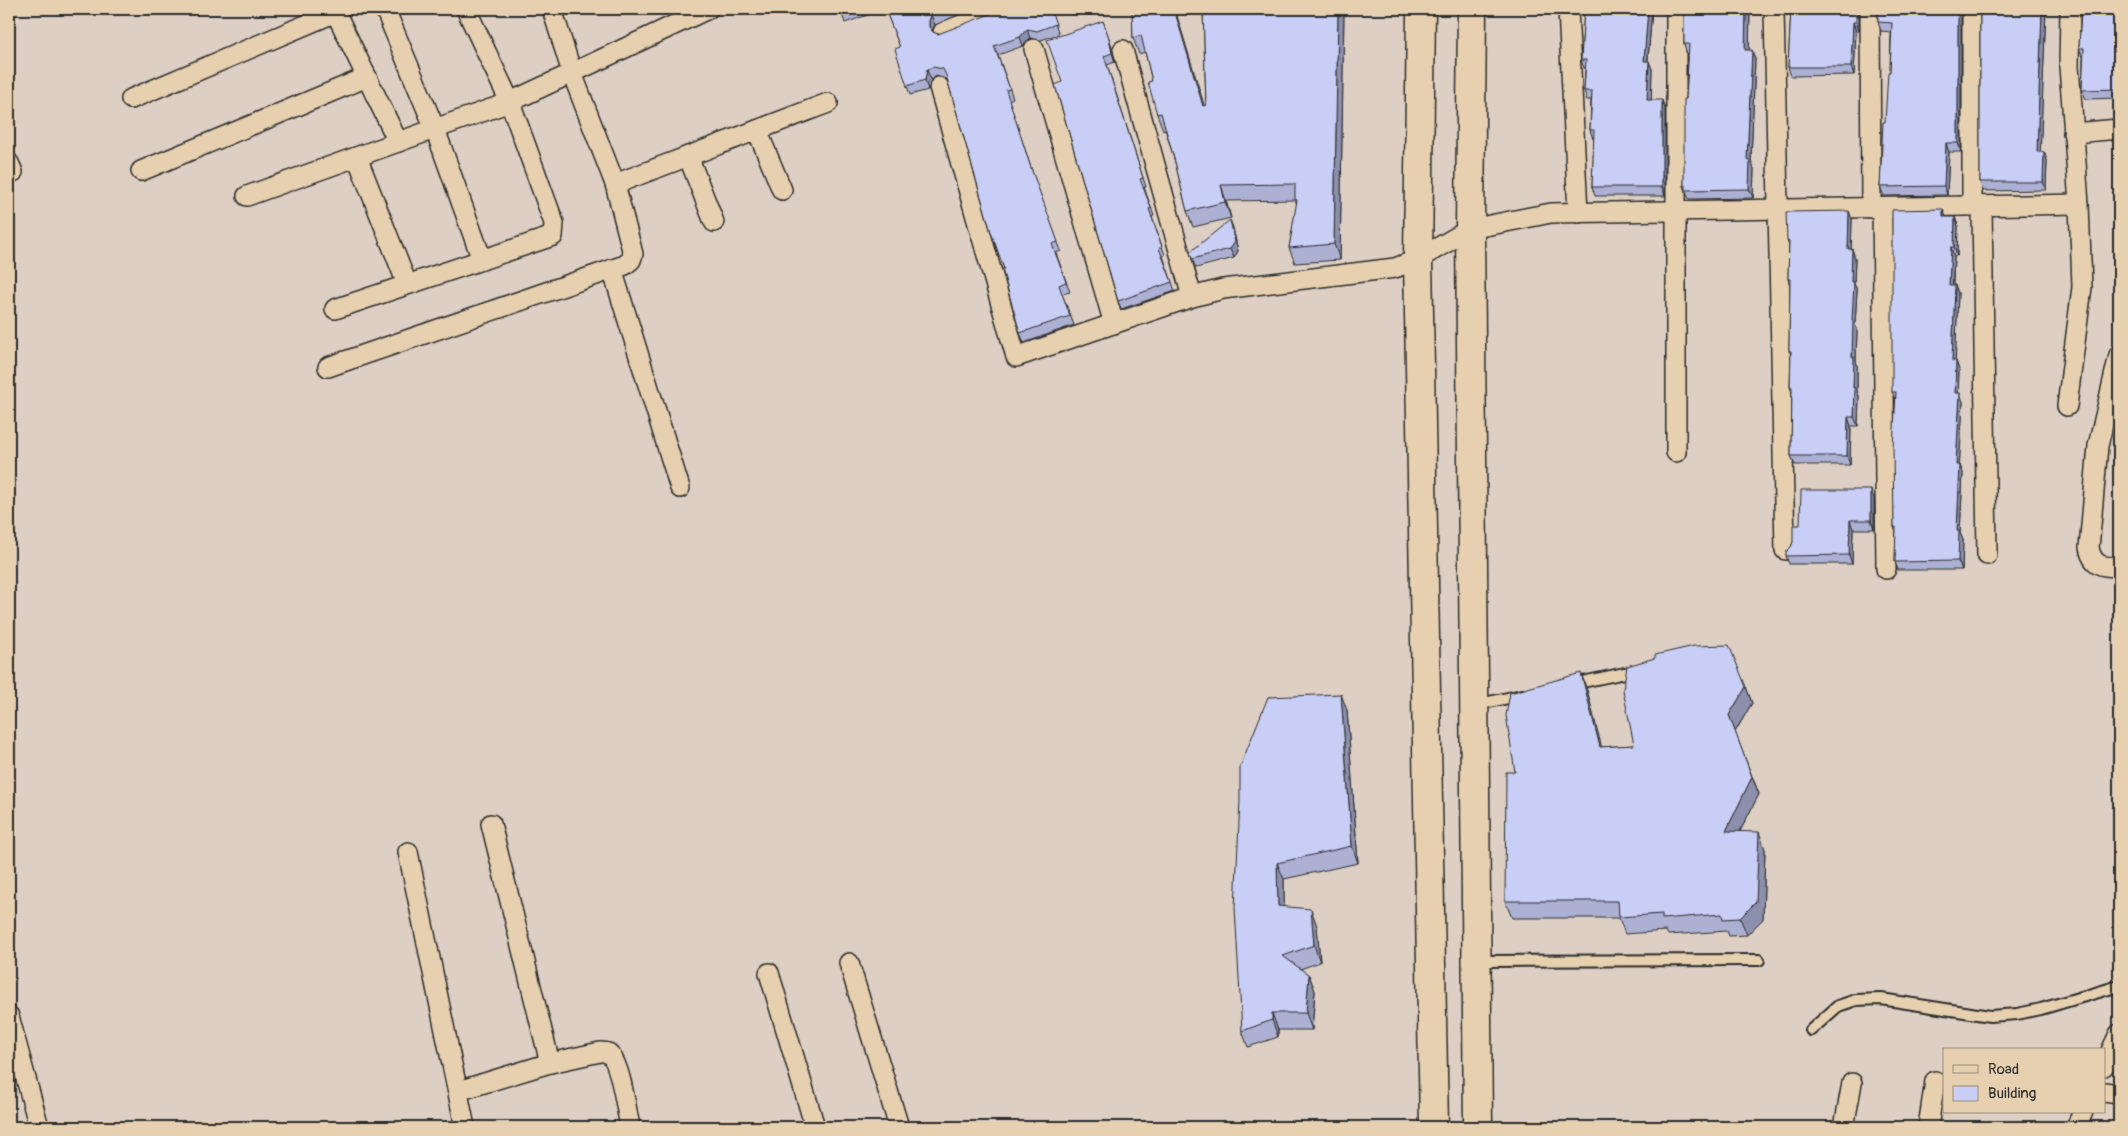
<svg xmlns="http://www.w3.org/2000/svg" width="2128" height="1136" viewBox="0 0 2128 1136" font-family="Pangolin,sans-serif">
<rect width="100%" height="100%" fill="#ddcfc4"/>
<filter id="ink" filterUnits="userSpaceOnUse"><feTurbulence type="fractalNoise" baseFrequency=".02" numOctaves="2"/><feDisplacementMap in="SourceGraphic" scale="10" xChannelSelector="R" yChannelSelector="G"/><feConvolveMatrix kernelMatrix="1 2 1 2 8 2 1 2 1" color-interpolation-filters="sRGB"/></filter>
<g filter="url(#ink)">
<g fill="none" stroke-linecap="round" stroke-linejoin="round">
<!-- lane casing -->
<g stroke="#2b2b2b" stroke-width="14">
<g id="lane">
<polyline points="1573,684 1639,670"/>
<polyline points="1475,705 1522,695"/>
<polyline points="1477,961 1759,960"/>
<polyline points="1811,1030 1838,1006 1856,1000 1881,999 1990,1016 2017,1014 2041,1009 2119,986"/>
</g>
</g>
<!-- street casing -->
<g stroke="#2b2b2b" stroke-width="22">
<g id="street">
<polyline points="334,9 398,142"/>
<polyline points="385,9 435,129 482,260"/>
<polyline points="1568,9 1578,213"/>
<polyline points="1774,9 1785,550"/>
<polyline points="1870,9 1871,208"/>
<polyline points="1972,9 1972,206"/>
<polyline points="943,32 1001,9"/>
<polyline points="1034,49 1114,324"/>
<polyline points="1123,50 1192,297"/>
<polyline points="939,87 1016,357 1192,297 1223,289 1395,268 1418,259 1470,229 1551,213 2079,204 2069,66 2070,9"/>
<polyline points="131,99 336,12"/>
<polyline points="757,130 782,190"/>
<polyline points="2073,133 2119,129"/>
<polyline points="688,156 714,222"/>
<polyline points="357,157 407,284"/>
<polyline points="9,163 13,172"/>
<polyline points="141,171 367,77"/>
<polyline points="615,184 828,103"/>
<polyline points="247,196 510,102 572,73 552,9"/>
<polyline points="1982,206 1987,555"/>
<polyline points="1882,208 1886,569"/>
<polyline points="612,269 680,488"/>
<polyline points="335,309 553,236 554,223 510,102 466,9"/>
<path d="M2119,355L2098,446L2089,548C2093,566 2102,567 2119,567"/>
<polyline points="328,367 625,265 631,260 633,254 615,184 572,73 708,9"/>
<polyline points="2067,406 2082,287 2079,204"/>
<polyline points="1676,452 1676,9"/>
<polyline points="491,824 550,1063"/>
<polyline points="408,852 465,1127"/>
<polyline points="849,963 899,1127"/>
<polyline points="769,973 815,1127"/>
<polyline points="9,1016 39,1127"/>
<polyline points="2104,1066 2119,1034"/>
<path d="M458,1091L550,1063L600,1052C602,1052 606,1052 608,1053C620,1060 627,1113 630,1127"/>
<polyline points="2104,1092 2119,1094"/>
<polyline points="1844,1127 1852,1083"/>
<polyline points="1928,1127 1935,1081"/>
<polyline points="2076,1127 2083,1112"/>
</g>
</g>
<!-- secondary casing -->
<g stroke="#2b2b2b" stroke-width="31">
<g id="secondary">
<polyline points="1421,9 1418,259 1434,1127"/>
<polyline points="1472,9 1470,229 1478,1127"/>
</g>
</g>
<!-- lane -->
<use href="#lane" stroke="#e6d0af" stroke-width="10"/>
<!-- street -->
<use href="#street" stroke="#e6d0af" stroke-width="19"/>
<!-- secondary -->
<use href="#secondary" stroke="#e6d0af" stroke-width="28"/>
</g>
<!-- wall -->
<g fill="#acb1d4" stroke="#2b2b2b">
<polygon points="840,9 875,9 876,12 845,23"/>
<polygon points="885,9 971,9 935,25 932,31 933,32 938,34 1050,9 1059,34 1041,40 1030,38 1023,46 998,55 1013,98 1009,100 1034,177 1061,251 1056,253 1070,292 1062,294 1074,325 1024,343 1020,333 1004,269 948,82 946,79 936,76 931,80 928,90 910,95 907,86 900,47"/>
<polygon points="1132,9 1204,106 1206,105 1203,9 1344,9 1340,260 1295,263 1289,248 1297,204 1295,200 1226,201 1231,218 1193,227 1187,211 1175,162 1165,129 1163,130 1157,114 1152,81 1145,52 1139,54 1133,38"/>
<polygon points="1584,9 1652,9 1648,61 1652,69 1651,100 1665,108 1665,196 1595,196 1592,187 1594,139 1593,139 1590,130 1591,100 1587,100 1584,91 1585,68 1584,68 1581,60"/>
<polygon points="1684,9 1750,9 1749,50 1755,59 1751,161 1754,169 1753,198 1689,199 1684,186 1688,54 1687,54 1684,44"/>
<polygon points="1791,9 1859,9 1859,31 1856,31 1854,75 1791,76 1788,67"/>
<polygon points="1878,9 1961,9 1961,152 1949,152 1947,195 1884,196 1880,187 1890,72 1891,32 1881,31 1878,22"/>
<polygon points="1980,9 2046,9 2040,152 2044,152 2047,160 2046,190 1983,191 1980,182"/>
<polygon points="2079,9 2119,9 2119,98 2086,99 2082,90 2083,57 2079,48 2081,15"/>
<polygon points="1103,21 1112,47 1115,62 1107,65 1146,187 1144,187 1154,216 1152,217 1165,255 1163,256 1175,291 1121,309 1118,301 1062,82"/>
<polygon points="1943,209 1946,217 1955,217 1958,226 1957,256 1954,256 1953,285 1955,285 1958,293 1955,361 1956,361 1959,370 1958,393 1963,402 1959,465 1963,473 1960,533 1963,540 1962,570 1898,570 1895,562 1896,533 1894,527 1896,401 1892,392"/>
<polygon points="1852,219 1851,249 1852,249 1855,258 1854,284 1857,290 1855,325 1857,329 1856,360 1857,365 1857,391 1859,396 1858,426 1851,426 1850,465 1795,465 1791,456 1792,393 1790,387 1791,355 1789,351 1790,286 1788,279 1789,246 1787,241"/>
<polygon points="1230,220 1233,228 1238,251 1234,258 1196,268 1192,259"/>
<polygon points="1874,498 1874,529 1853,529 1852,564 1789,564 1786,556 1791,547 1800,525"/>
<polygon points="1746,687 1752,703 1735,732 1759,794 1740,831 1765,849 1763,919 1747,935 1729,936 1727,931 1668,935 1666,931 1625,934 1619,918 1512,918 1505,901 1515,772 1587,690 1601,747 1634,745"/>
<polygon points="1268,697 1347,710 1358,863 1284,879 1284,907 1317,926 1320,962 1300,969 1309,975 1315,991 1312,1030 1278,1030 1278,1037 1248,1047 1242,1031"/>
</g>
<!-- shaded-wall -->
<g fill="#8c90ac" stroke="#2b2b2b">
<polygon points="1174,9 1175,9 1209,121 1203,106"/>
<polygon points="1338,9 1344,9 1340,260 1334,244"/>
<polygon points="1648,9 1652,9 1647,69 1644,61"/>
<polygon points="1746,9 1750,9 1749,59 1745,50"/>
<polygon points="1856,9 1859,9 1859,31 1856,22"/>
<polygon points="1958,9 1961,9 1961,152 1958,143"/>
<polygon points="2042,9 2046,9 2040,160 2037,152"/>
<polygon points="931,15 935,25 932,30 933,37 929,27 929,21"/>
<polygon points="1853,22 1856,31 1854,75 1851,67"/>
<polygon points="1027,29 1030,38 1023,46 1020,37"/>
<polygon points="1109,38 1112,47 1115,62 1112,53"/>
<polygon points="1752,50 1755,59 1751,161 1754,169 1753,198 1749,189 1747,160"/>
<polygon points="1649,61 1652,69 1651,109 1647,100"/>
<polygon points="927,70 931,80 928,90 925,80"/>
<polygon points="1662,100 1665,108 1665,196 1662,187"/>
<polygon points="1946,143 1949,152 1947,195 1944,186"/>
<polygon points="2044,152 2047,160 2046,190 2043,182"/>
<polygon points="1221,185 1226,201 1231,218 1225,202"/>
<polygon points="1943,209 1946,218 1943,217"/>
<polygon points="1849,211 1852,219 1851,258 1848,249"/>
<polygon points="1955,217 1958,226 1957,256 1954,247"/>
<polygon points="1230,220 1233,228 1238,251 1234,258 1230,249"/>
<polygon points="1951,247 1954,256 1952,293 1949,285"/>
<polygon points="1852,249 1855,258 1854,284 1857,290 1855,325 1857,329 1856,360 1857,365 1857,391 1859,396 1858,426 1854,417 1852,357 1851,282"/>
<polygon points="1955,285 1958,293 1955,370 1952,361"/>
<polygon points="1956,361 1959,370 1958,402 1955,393"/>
<polygon points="1960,393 1963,402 1959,473 1956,465"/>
<polygon points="1848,417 1851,426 1850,465 1847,456"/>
<polygon points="1960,465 1963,473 1960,533 1963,540 1962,570 1958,561 1957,531"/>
<polygon points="1871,490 1874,498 1874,529 1871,520"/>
<polygon points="1850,520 1853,529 1852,564 1849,555"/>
<polygon points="1581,673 1587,690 1606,764 1600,747"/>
<polygon points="1746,687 1752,703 1735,732 1729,715"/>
<polygon points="1341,694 1347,710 1358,863 1352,846"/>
<polygon points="1752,777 1759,794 1732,847 1726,831"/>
<polygon points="1759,832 1765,849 1763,919 1747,935 1740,918"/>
<polygon points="1277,863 1284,879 1284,923 1278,906"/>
<polygon points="1311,909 1317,926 1320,962 1314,945"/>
<polygon points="1309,975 1315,991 1312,1030 1306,1013"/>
<polygon points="1272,1013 1278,1030 1278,1037 1272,1020"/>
</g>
<!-- building -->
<g fill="#c8cef6" stroke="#2b2b2b">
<polygon points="840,9 858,9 841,14"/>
<polygon points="885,9 946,9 931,15 929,21 929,27 933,32 938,34 1003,9 1050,9 1056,24 1037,31 1027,29 1020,37 994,46 1010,89 1006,90 1031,168 1058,242 1052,244 1066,282 1059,285 1070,316 1020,333 1002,269 1004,269 991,232 946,75 943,69 933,67 927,70 925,80 907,86 895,49 900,47"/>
<polygon points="1132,9 1174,9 1203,106 1206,105 1203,9 1338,9 1334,244 1289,248 1297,200 1295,199 1295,184 1221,185 1225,202 1187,211 1175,162 1161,113 1157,114 1148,82 1152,81 1141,35 1133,38"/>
<polygon points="1584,9 1648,9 1644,61 1649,61 1647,100 1662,100 1662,187 1592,187 1594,130 1590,130 1592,91 1584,91 1586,60 1581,60"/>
<polygon points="1684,9 1746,9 1745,50 1752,50 1747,160 1750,160 1749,189 1686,190 1686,186 1684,186 1684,99 1686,99 1689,44 1684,44"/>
<polygon points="1791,9 1856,9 1856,22 1853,22 1851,67 1788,67"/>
<polygon points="1878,9 1958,9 1958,143 1946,143 1944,186 1880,187 1883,122 1885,122 1888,72 1890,72 1892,23 1878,22"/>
<polygon points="1980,9 2042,9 2037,152 2044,152 2043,182 1980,182"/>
<polygon points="2081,9 2119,9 2119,89 2082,90 2084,48 2079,48"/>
<polygon points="1103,21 1109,38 1112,53 1104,56 1143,178 1140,179 1151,208 1149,209 1162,247 1159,248 1172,282 1118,301 1055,85 1062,82 1047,40"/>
<polygon points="1943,209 1943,217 1955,217 1954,247 1951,247 1949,285 1955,285 1952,361 1956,361 1955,393 1960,393 1956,465 1960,465 1957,531 1959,531 1958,561 1895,562 1896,527 1894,527 1893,447 1896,392 1892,392 1892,210"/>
<polygon points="1849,211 1848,249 1852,249 1851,282 1854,282 1852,320 1853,320 1852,357 1854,357 1853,388 1855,388 1854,417 1848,417 1847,456 1791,456 1792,387 1790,387 1791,351 1789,351 1789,346 1790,279 1788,279 1789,241 1787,241 1786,212"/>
<polygon points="1230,220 1235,242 1230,249 1192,259 1190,252"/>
<polygon points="1801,490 1871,490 1871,520 1850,520 1849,555 1786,556 1786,552 1791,547 1793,542 1793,525 1800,525"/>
<polygon points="1729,645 1746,687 1729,715 1752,777 1726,831 1759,832 1756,902 1740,918 1723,919 1722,914 1662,919 1662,914 1619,917 1618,901 1505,901 1506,772 1515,772 1506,715 1510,693 1581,673 1600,747 1634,745 1623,690 1627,666 1655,658 1655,655 1694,646"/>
<polygon points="1341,694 1352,846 1277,863 1278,906 1311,909 1314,945 1283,956 1309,975 1306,1013 1272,1013 1272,1020 1242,1031 1235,908 1240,800 1240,767 1268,697"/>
</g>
</g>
<!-- margin -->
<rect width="2128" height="1136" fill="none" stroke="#e6d0af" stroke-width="30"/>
<rect x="15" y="15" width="2098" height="1106" fill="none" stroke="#2b2b2b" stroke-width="2" filter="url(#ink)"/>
<!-- legend -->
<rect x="1943" y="1048" width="162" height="65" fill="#e6d0af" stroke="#9b8e7a"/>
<rect x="1953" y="1065" width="25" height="8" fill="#e6d0af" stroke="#9b8e7a"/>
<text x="1988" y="1074" font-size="15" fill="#2b2b2b">Road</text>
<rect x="1953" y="1086" width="25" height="15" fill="#c8cef6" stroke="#9b8e7a"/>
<text x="1988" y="1098" font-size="15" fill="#2b2b2b">Building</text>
</svg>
